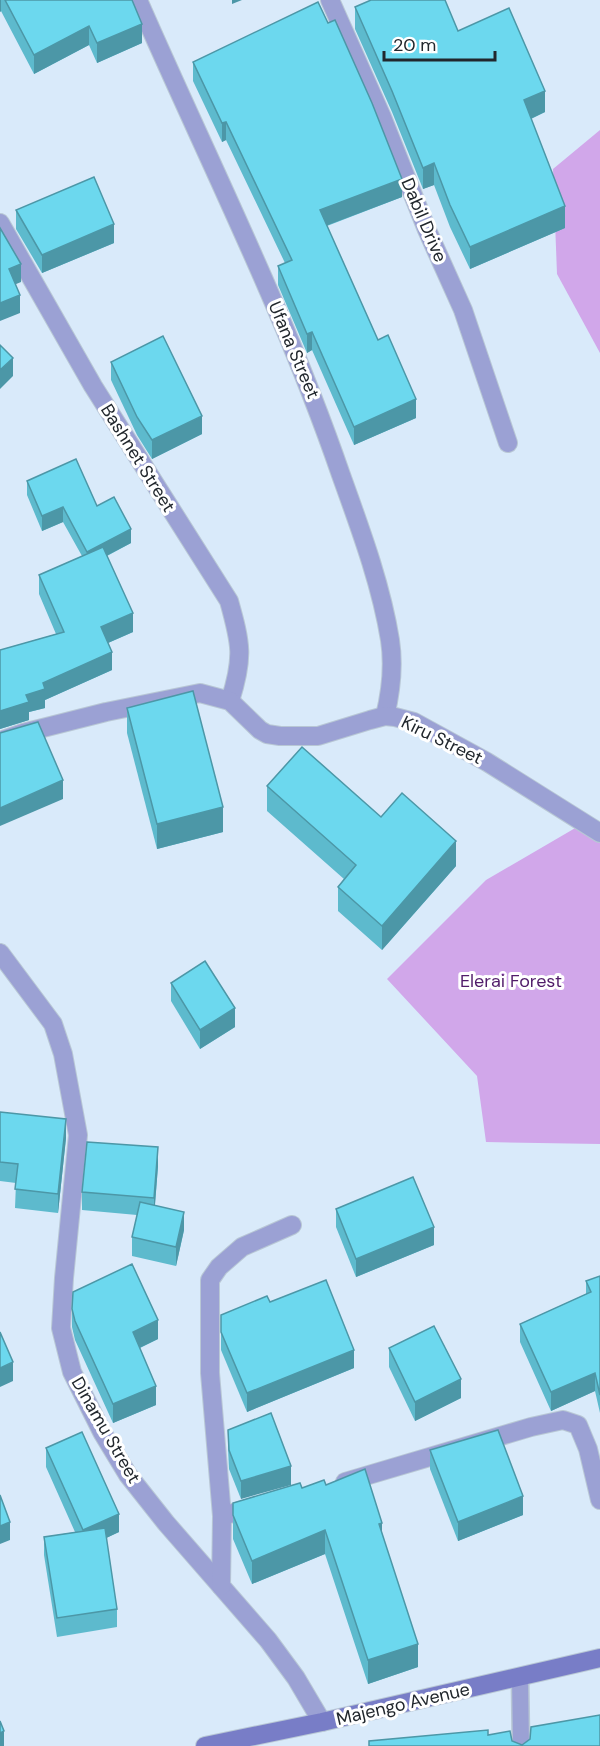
<svg xmlns="http://www.w3.org/2000/svg" width="600" height="1746" viewBox="0 0 600 1746" font-family="'DM Sans',sans-serif">
<rect width="100%" height="100%" fill="#d9eafa"/>
<!-- forest -->
<g fill="#d1a7ea">
<polygon points="600,130 600,353 557,274 553,169"/>
<polygon points="589,820 600,823 600,1144 486,1142 477,1076 387,979 486,880"/>
</g>
<g fill="none" stroke-linecap="round" stroke-linejoin="round">
<!-- lane casing -->
<g stroke="#b8c7d5" stroke-width="19">
<polyline id="lane" points="520,1678 521,1746"/>
</g>
<!-- street casing -->
<g stroke="#b8c7d5" stroke-width="20">
<g id="street">
<path d="M138,0C207,158 285,312 341,475C360,528 381,584 390,640C394,666 391,691 385,716"/>
<polyline points="330,0 382,117 427,230 463,310 508,443"/>
<path d="M0,223L93,386L229,601C241,644 244,657 230,701"/>
<polyline points="0,741 23,733 106,712 200,693 230,701 260,730 267,734 280,736 318,736 370,720 385,716 395,717 414,722 487,762 600,833"/>
<polyline points="0,953 53,1024 63,1054 78,1135 64,1278 61,1328 72,1372 102,1432 128,1475 166,1523 268,1640 296,1678 322,1722"/>
<polyline points="345,1482 531,1427 563,1420 578,1425 588,1449 600,1500"/>
<polyline points="222,1516 255,1507"/>
<polyline points="221,1586 222,1516 210,1373 210,1280 219,1267 242,1247 292,1225"/>
</g>
</g>
<!-- secondary casing -->
<g stroke="#b8c7d5" stroke-width="20">
<polyline id="secondary" points="205,1746 322,1722 600,1658"/>
</g>
<!-- lane -->
<use href="#lane" stroke="#9ba1d4" stroke-width="16"/>
<!-- street -->
<use href="#street" stroke="#9ba1d4" stroke-width="18"/>
<!-- secondary -->
<use href="#secondary" stroke="#787dc7" stroke-width="18"/>
</g>
<!-- wall -->
<g fill="#5dbacd">
<polygon points="0,0 132,0 142,43 97,63 89,45 34,74 1,11 0,12"/>
<polygon points="355,7 458,31 545,112 531,119 565,228 470,269 450,227 434,185 423,189 392,112 355,29"/>
<polygon points="193,62 402,197 327,226 378,340 416,418 354,445 312,350 307,353 278,285 278,266 285,263 226,140 222,142 193,81"/>
<polygon points="16,210 114,243 42,273 16,229"/>
<polygon points="111,362 202,434 152,459 137,435 111,380"/>
<polygon points="27,481 97,506 131,543 107,556 133,632 108,643 112,670 45,700 45,708 29,712 29,720 0,729 0,650 56,634 39,594 39,575 82,556 63,522 42,531 27,495"/>
<polygon points="127,708 223,832 157,849 127,733"/>
<polygon points="267,786 381,817 456,866 382,950 338,911 338,887 344,879 267,811"/>
<polygon points="171,983 235,1027 200,1049 171,1001"/>
<polygon points="0,1112 66,1138 58,1213 15,1208 16,1183 0,1181"/>
<polygon points="158,1166 155,1205 184,1230 176,1266 132,1256 132,1237 137,1215 82,1210 82,1192"/>
<polygon points="336,1209 434,1245 356,1277 336,1227"/>
<polygon points="600,1276 600,1413 595,1391 551,1411 520,1342 520,1324 586,1294 586,1281"/>
<polygon points="270,1302 354,1368 247,1412 221,1350 221,1315"/>
<polygon points="72,1309 158,1339 140,1348 156,1405 113,1423 75,1340 72,1327"/>
<polygon points="389,1348 461,1398 415,1421 389,1367"/>
<polygon points="271,1413 241,1499 229,1469 228,1448 228,1430"/>
<polygon points="46,1448 119,1532 106,1538 117,1609 117,1627 57,1637 44,1555 44,1537 75,1532 46,1467"/>
<polygon points="430,1450 523,1515 458,1541 430,1469"/>
<polygon points="326,1485 382,1536 418,1667 368,1684 325,1554 252,1584 233,1539 233,1515 302,1488"/>
</g>
<!-- shaded-wall -->
<g fill="#4c97a7">
<polygon points="0,0 1,0 1,11 0,12"/>
<polygon points="232,0 242,0 232,4"/>
<polygon points="142,24 142,43 97,63 97,43"/>
<polygon points="89,26 89,45 34,74 34,55"/>
<polygon points="545,91 545,112 524,122 524,100"/>
<polygon points="226,122 226,140 222,142 222,123"/>
<polygon points="434,163 434,185 423,189 423,168"/>
<polygon points="402,179 402,197 320,228 320,210"/>
<polygon points="565,206 565,228 470,269 470,247"/>
<polygon points="114,224 114,243 42,273 42,255"/>
<polygon points="21,264 21,282 9,287 9,269"/>
<polygon points="20,295 20,313 0,321 0,303"/>
<polygon points="312,332 312,350 307,353 307,334"/>
<polygon points="13,358 13,376 0,389 0,370"/>
<polygon points="416,399 416,418 354,445 354,427"/>
<polygon points="202,416 202,434 152,459 152,440"/>
<polygon points="63,507 63,522 42,531 42,516"/>
<polygon points="131,529 131,543 87,566 87,552"/>
<polygon points="133,613 133,632 101,646 101,627"/>
<polygon points="112,652 112,670 45,700 45,708 29,712 29,720 0,729 0,711 43,683"/>
<polygon points="63,780 63,799 0,826 0,808"/>
<polygon points="223,807 223,832 157,849 157,824"/>
<polygon points="456,841 456,866 382,950 382,926"/>
<polygon points="235,1008 235,1027 200,1049 200,1030"/>
<polygon points="66,1119 66,1138 58,1213 58,1194"/>
<polygon points="158,1147 158,1166 154,1216 154,1198"/>
<polygon points="184,1212 184,1230 176,1266 176,1247"/>
<polygon points="434,1227 434,1245 356,1277 356,1259"/>
<polygon points="158,1320 158,1339 133,1351 133,1332"/>
<polygon points="354,1350 354,1368 247,1412 247,1393"/>
<polygon points="13,1362 13,1381 0,1387 0,1368"/>
<polygon points="595,1373 595,1391 551,1411 551,1392"/>
<polygon points="461,1379 461,1398 415,1421 415,1402"/>
<polygon points="156,1386 156,1405 113,1423 113,1404"/>
<polygon points="291,1466 291,1485 241,1499 241,1481"/>
<polygon points="523,1496 523,1515 458,1541 458,1522"/>
<polygon points="119,1514 119,1532 83,1549 83,1530"/>
<polygon points="10,1522 10,1540 0,1544 0,1526"/>
<polygon points="382,1523 382,1546 379,1524"/>
<polygon points="325,1530 325,1554 252,1584 252,1561"/>
<polygon points="418,1644 418,1667 368,1684 368,1660"/>
<polygon points="4,1731 4,1746 0,1746 0,1733"/>
</g>
<!-- building -->
<g fill="#6cd8ee" stroke="#4c97a7" stroke-width="1.5">
<polygon points="5,0 132,0 142,24 97,43 89,26 34,55"/>
<polygon points="371,0 445,0 458,31 509,8 545,91 524,100 565,206 470,247 450,205 434,163 423,168 392,91 355,7"/>
<polygon points="318,2 328,23 335,20 372,103 402,179 320,210 378,340 388,335 416,399 354,427 312,332 307,334 278,266 292,260 226,122 222,123 193,62"/>
<polygon points="94,177 114,224 42,255 16,210"/>
<polygon points="0,228 21,264 9,269 20,295 0,303"/>
<polygon points="163,336 202,416 152,440 137,417 111,362"/>
<polygon points="0,345 13,358 0,370"/>
<polygon points="76,459 97,506 114,497 131,529 87,552 63,507 42,516 27,481"/>
<polygon points="103,547 133,613 101,627 112,652 43,683 45,689 26,695 29,702 0,711 0,650 64,632 39,575"/>
<polygon points="193,691 223,807 157,824 127,708"/>
<polygon points="38,722 63,780 0,808 0,733"/>
<polygon points="302,747 381,817 402,793 456,841 382,926 338,887 356,865 267,786"/>
<polygon points="205,961 235,1008 200,1030 171,983"/>
<polygon points="0,1112 66,1119 58,1194 15,1189 18,1164 0,1162"/>
<polygon points="87,1142 158,1147 154,1198 82,1192"/>
<polygon points="413,1177 434,1227 356,1259 336,1209"/>
<polygon points="140,1202 184,1212 176,1247 132,1237"/>
<polygon points="132,1264 158,1320 133,1332 156,1386 113,1404 75,1321 72,1309 73,1292"/>
<polygon points="600,1276 600,1395 595,1373 551,1392 520,1324 591,1292 586,1281"/>
<polygon points="326,1280 354,1350 247,1393 221,1332 221,1315 267,1296 270,1302"/>
<polygon points="434,1326 461,1379 415,1402 389,1348"/>
<polygon points="0,1332 13,1362 0,1368"/>
<polygon points="271,1413 291,1466 241,1481 229,1450 228,1430"/>
<polygon points="498,1430 523,1496 458,1522 430,1450"/>
<polygon points="82,1432 119,1514 83,1530 46,1448"/>
<polygon points="365,1469 382,1523 379,1524 418,1644 368,1660 325,1530 252,1561 233,1515 233,1503 300,1483 302,1488 324,1480 326,1485"/>
<polygon points="0,1495 10,1522 0,1526"/>
<polygon points="105,1528 117,1609 57,1618 44,1537"/>
<polygon points="600,1715 600,1746 369,1746 369,1741 488,1730 488,1735 510,1731 512,1741 522,1745 530,1739 531,1727"/>
<polygon points="0,1721 4,1731 0,1733"/>
</g>
<g text-anchor="middle" dominant-baseline="central" stroke-width="6" stroke-linejoin="round" paint-order="stroke">
<!-- street labels -->
<g font-size="18" fill="#21272d" stroke="#fff">
<text transform="translate(424 220) rotate(67)">Dabil Drive</text>
<text transform="translate(294 350) rotate(67)">Ufana Street</text>
<text transform="translate(138 458) rotate(58)">Bashnet Street</text>
<text transform="translate(442 740) rotate(26)">Kiru Street</text>
<text transform="translate(106 1430) rotate(60)">Dinamu Street</text>
<text transform="translate(403 1704) rotate(-13)">Majengo Avenue</text>
</g>
<!-- park labels -->
<g font-size="18" fill="#511c6a" stroke="#fff">
<text x="511" y="981">Elerai Forest</text>
</g>
</g>
<!-- scale -->
<path d="M384 51v9h111v-9" fill="none" stroke="#21272d" stroke-width="3"/>
<text x="393" y="51" font-size="18" fill="#21272d" stroke="#ffffff" stroke-width="4.5" paint-order="stroke">20 m</text>
</svg>
